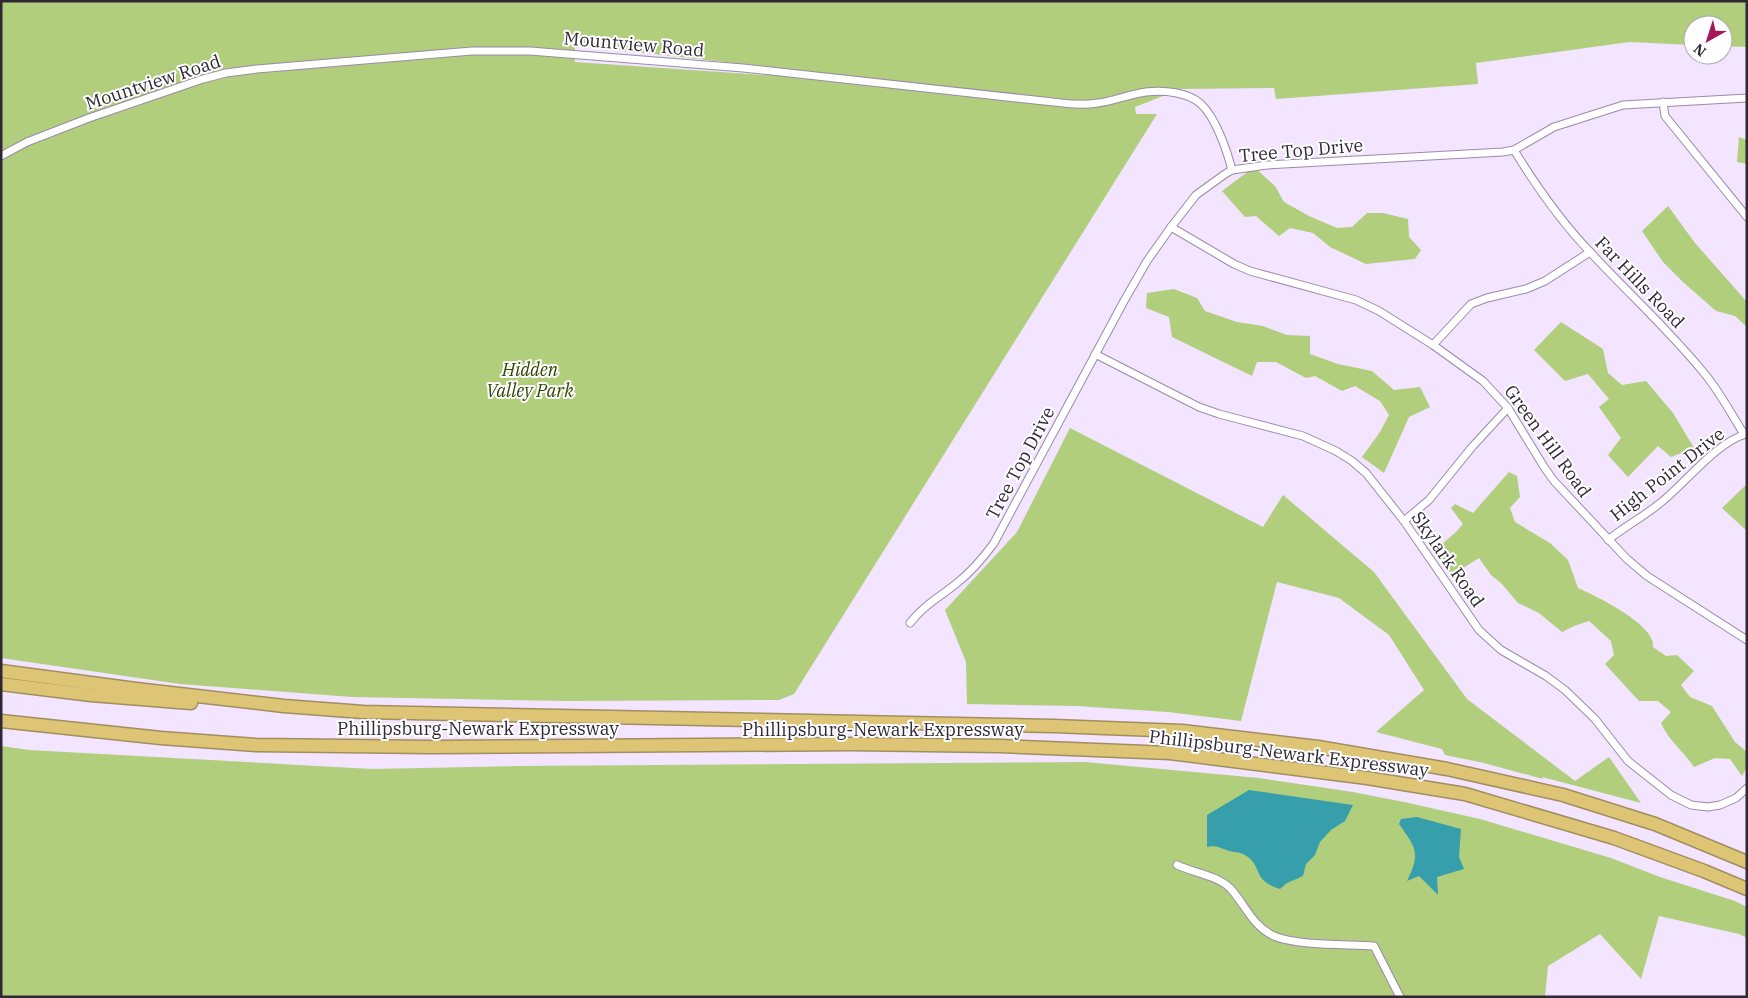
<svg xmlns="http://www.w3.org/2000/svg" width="1748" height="998" viewBox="0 0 1748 998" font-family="'IBM Plex Serif',serif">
<rect width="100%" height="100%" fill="#f3e4ff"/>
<!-- green -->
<g fill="#b0ce7c" fill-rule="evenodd">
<path d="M1,1H1747V47L1723,46V25H1693V45L1629,42L1476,63L1478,84L1276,99L1274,88L1181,89L1135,107L1136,114H1157L794,694L779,700L567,701L352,697L180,684L1,658ZM575,45L760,66L764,75L575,62Z"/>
<polygon points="1739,137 1747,140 1747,164 1737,162"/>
<polygon points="1254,167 1275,186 1284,202 1309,216 1337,228 1352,227 1367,213 1383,213 1408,219 1409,237 1421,250 1415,259 1366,264 1330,247 1313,233 1290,228 1279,236 1256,216 1245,217 1222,191"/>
<polygon points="1668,206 1695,243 1747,302 1747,327 1735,316 1716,311 1683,282 1663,262 1642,231"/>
<polygon points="1174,289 1197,298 1205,311 1237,322 1263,326 1287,335 1310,336 1310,354 1338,364 1372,371 1394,390 1420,387 1430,407 1409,417 1384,473 1362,457 1380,432 1389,415 1380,401 1355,386 1342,391 1315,376 1306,378 1276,362 1257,362 1252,376 1172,337 1169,317 1146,308 1147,293"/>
<polygon points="1561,322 1603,349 1608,373 1622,385 1646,381 1673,413 1694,448 1671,457 1658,446 1628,477 1608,455 1621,438 1599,407 1609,399 1588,374 1565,381 1534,350"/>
<polygon points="1070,428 1263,527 1283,495 1374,572 1467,699 1575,781 1609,757 1641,803 1542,777 1543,779 1484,763 1445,755 1442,749 1376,732 1424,690 1389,635 1339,598 1277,582 1241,721 1168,712 1076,706 967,704 966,662 945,610 1017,532"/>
<path d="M1509,472L1517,476L1520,497L1510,508L1515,522L1550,543L1568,560L1578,588C1596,596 1645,620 1652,640C1653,640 1653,647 1653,647L1666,656L1677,655L1694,671L1681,685L1690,697L1712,706L1735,742L1747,752V767L1742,776L1730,759L1715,758L1694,767C1684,752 1668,740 1661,723L1671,712L1658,701H1639L1605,664L1614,655L1611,641L1589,621L1574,626L1562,632L1539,613L1518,603L1502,584L1491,575L1479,558L1452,575L1434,551L1456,532L1463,524L1451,508L1455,504L1473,513Z"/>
<polygon points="1747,484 1747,531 1722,508"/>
<polygon points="1,746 29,750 372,769 517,766 1085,762 1259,778 1353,792 1404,802 1480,819 1611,858 1660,877 1735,901 1747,907 1747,938 1739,934 1659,916 1641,979 1600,934 1548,966 1545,997 1,997"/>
</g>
<!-- water -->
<g fill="#379fac">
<path d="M1249,790L1353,805L1345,821L1331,830L1320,842L1315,855L1306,864L1303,876L1287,883L1280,889C1251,880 1264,867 1245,855C1240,852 1234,852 1229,851C1220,848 1216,845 1207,847V815Z"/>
<path d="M1417,817L1461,829L1459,857L1464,869L1437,877L1438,895L1419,876L1407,881C1421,853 1416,848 1399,824L1401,819Z"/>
</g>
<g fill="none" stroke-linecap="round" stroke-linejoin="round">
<!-- minor casing -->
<g stroke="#9b8aa8" stroke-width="9">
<g id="minor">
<polyline points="1663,102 1665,116 1747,217"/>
<path d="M1514,150C1536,186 1562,223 1592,254C1629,294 1670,331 1704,373C1720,392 1731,414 1744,434"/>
<path d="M1,156L27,142L89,118L203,79L226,73L257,69L472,51H530L743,68L1044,101C1062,103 1080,106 1098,103C1114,101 1130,94 1146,92C1164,90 1188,92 1201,104C1216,118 1227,151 1232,170"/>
<polyline points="1171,227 1234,264 1250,271 1356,300 1379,311 1433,345 1483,381 1508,408 1544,467 1554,481 1627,559 1647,576 1747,640"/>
<polyline points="1433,345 1471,304 1487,298 1526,289 1545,281 1590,252"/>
<polyline points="1095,354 1199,407 1219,414 1303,436 1336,451 1352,461 1366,473 1404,521 1479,630 1501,650 1546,676 1565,690 1595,719 1628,761 1671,795 1691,805 1708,807 1720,805 1736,798 1747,788"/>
<polyline points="1404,521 1429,500 1472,447 1508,408"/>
<path d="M1608,540C1624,527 1643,517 1659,504C1685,484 1715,443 1746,434"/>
<path d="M910,623C924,605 940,597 957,583C971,572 983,558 994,543L1124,301L1147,261L1171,227L1196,195L1225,174L1232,170L1267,165L1503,152L1514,150L1554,127L1623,105L1747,98"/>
<path d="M1177,865C1194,873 1216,875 1230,888C1245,904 1252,926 1274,936C1298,946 1347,944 1374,946L1400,997"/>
</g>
</g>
<!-- motorway casing -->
<g stroke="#a18e5f" stroke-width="15">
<g id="motorway">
<polyline points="1,671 136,689 284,706 363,712 1054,726 1182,731 1318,747 1447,769 1563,795 1655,824 1747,862"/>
<polyline points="1,684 91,695 191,703"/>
<polyline points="1,721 161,738 256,745 432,747 851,744 1000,746 1170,753 1367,778 1465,794 1614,838 1704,871 1747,889"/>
</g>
</g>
<!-- minor -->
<use href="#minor" stroke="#fff" stroke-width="7"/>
<!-- motorway -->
<use href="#motorway" stroke="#dec576" stroke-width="12"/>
</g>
<g text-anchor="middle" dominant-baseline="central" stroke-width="4" stroke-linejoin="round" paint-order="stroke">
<!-- street labels -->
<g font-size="18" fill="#2f2834" stroke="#fff">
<text transform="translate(634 44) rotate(5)">Mountview Road</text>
<text transform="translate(153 82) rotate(-18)">Mountview Road</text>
<text transform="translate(1301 150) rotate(-5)">Tree Top Drive</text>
<text transform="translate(1640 282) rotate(46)">Far Hills Road</text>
<text transform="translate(1548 441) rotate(54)">Green Hill Road</text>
<text transform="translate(1020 463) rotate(-62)">Tree Top Drive</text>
<text transform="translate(1667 474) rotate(-38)">High Point Drive</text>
<text transform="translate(1448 559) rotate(55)">Skylark Road</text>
<text x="478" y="728">Phillipsburg-Newark Expressway</text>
<text x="883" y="729">Phillipsburg-Newark Expressway</text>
<text transform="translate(1289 753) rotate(7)">Phillipsburg-Newark Expressway</text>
</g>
<!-- park labels -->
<g font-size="18" font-style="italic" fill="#324402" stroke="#fff">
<text x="530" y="369">Hidden<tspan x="530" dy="21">Valley Park</tspan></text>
</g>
</g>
<!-- border -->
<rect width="1748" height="998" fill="none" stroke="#2f2834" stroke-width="5"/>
<!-- north arrow -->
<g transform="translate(1708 40) rotate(219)"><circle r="24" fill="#ffffff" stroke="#aca9ae"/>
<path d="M0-4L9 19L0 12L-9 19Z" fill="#a6175a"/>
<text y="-8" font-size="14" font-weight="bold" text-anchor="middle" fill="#2f2834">N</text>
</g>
</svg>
